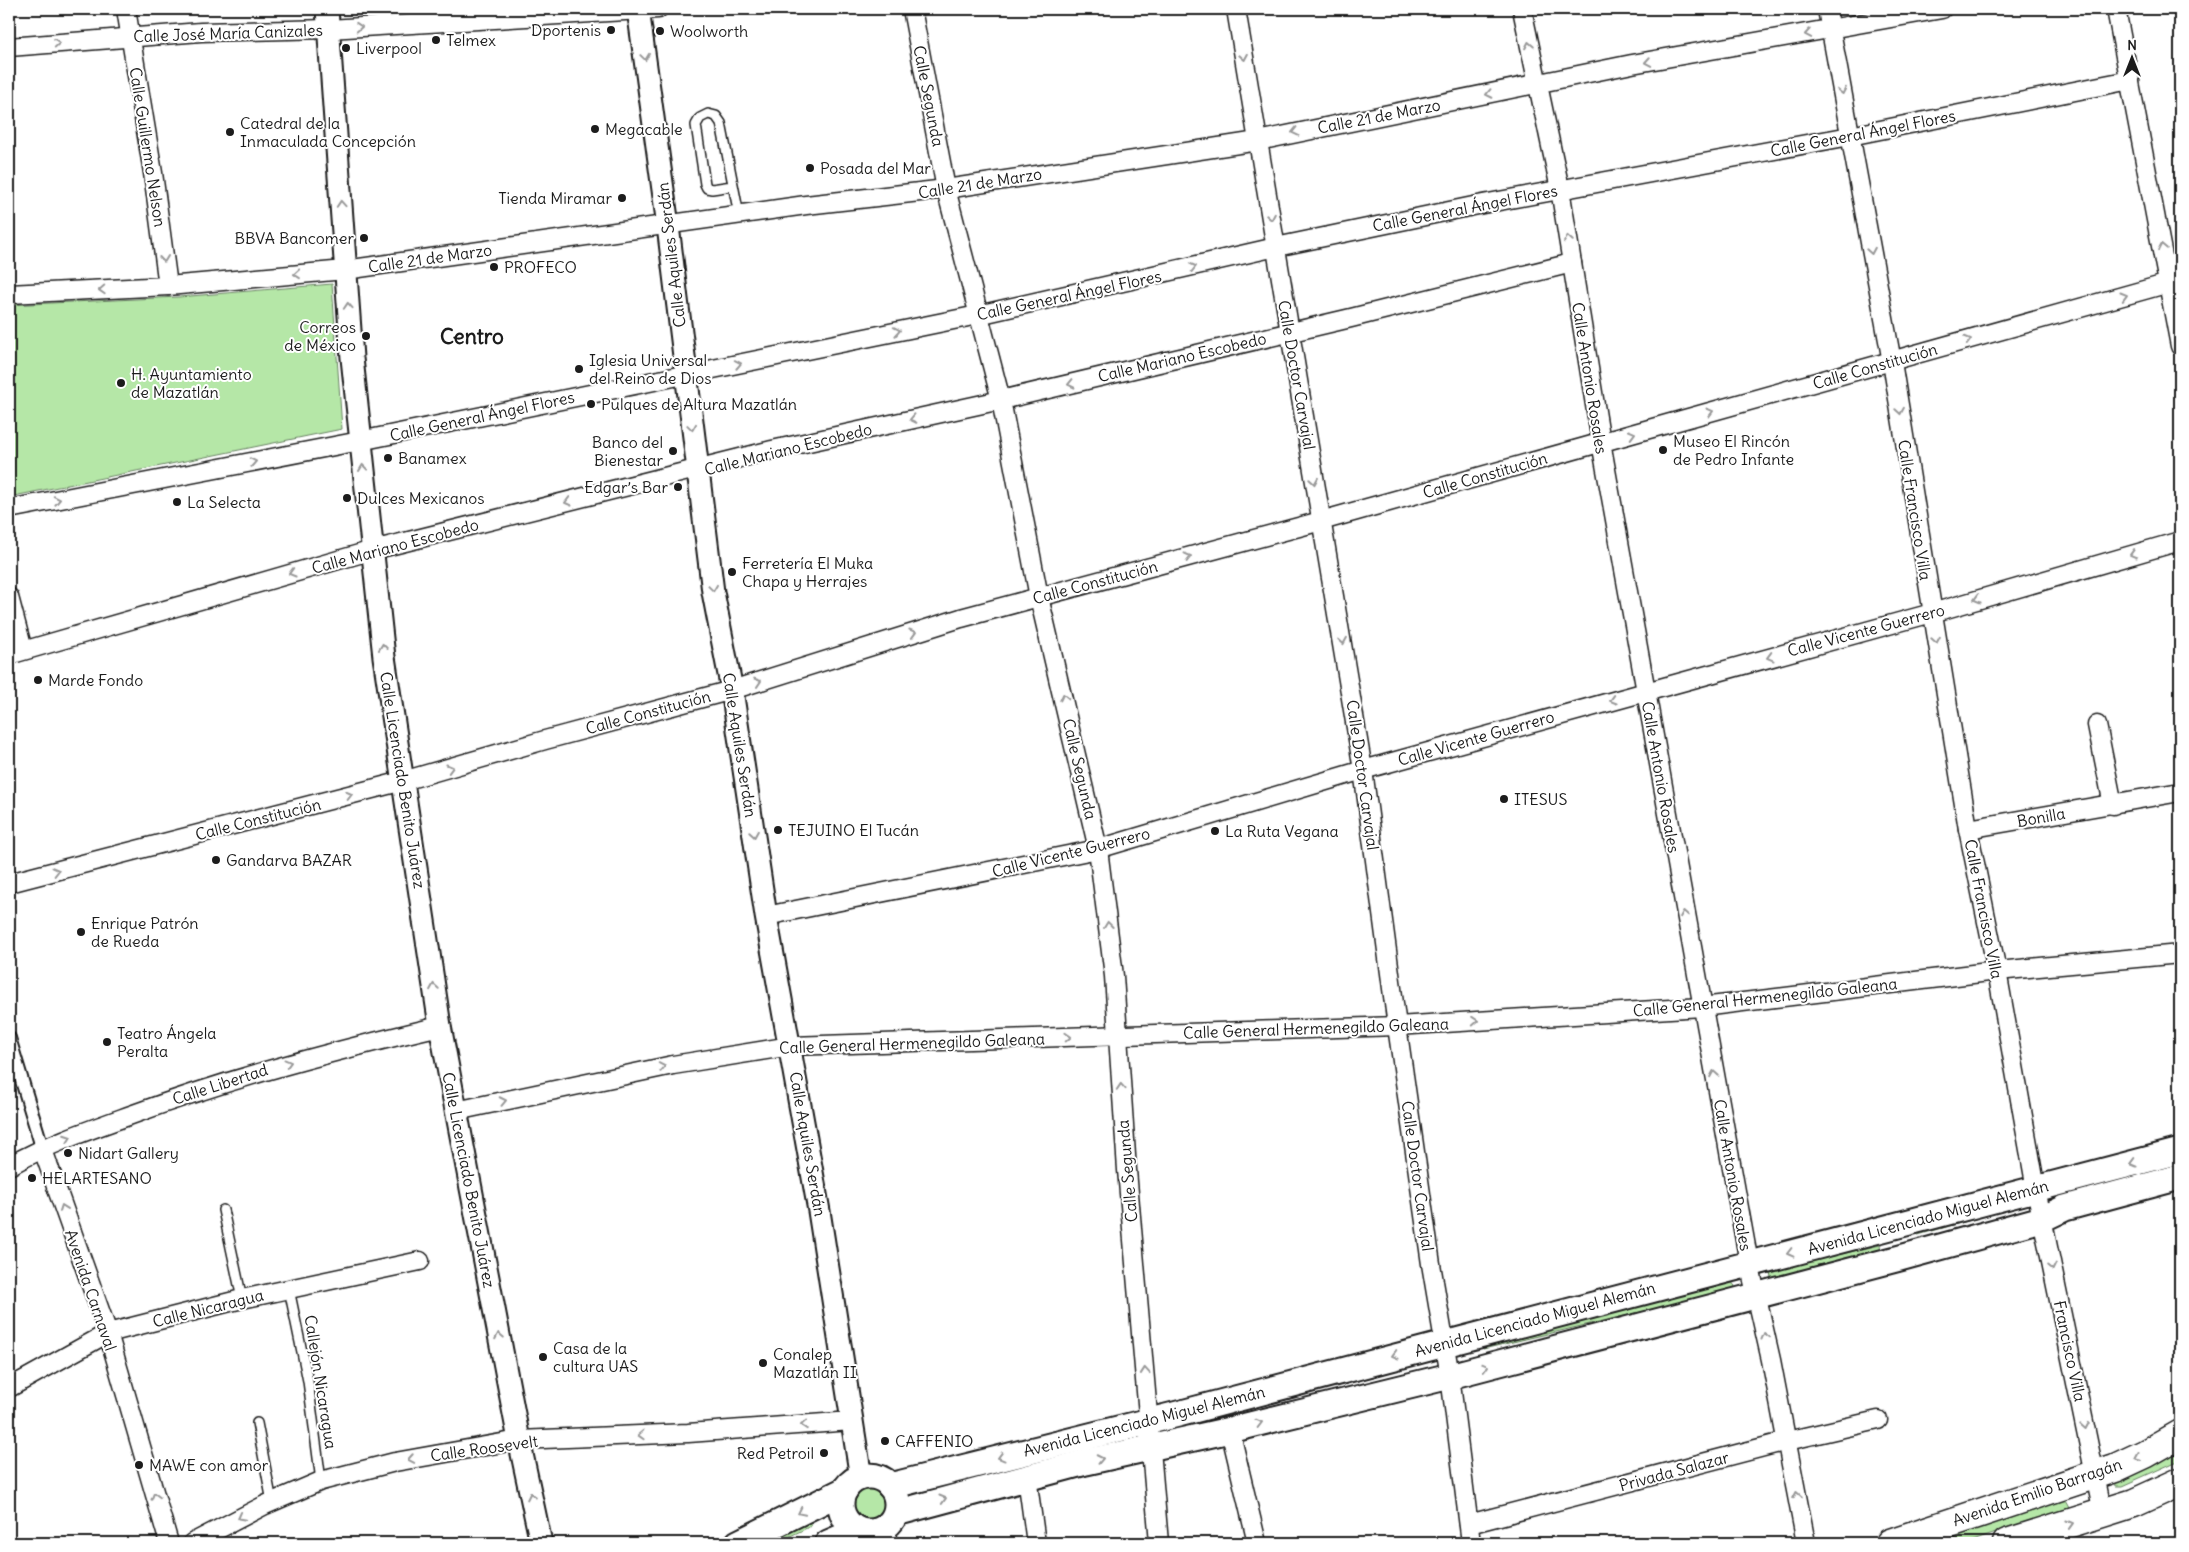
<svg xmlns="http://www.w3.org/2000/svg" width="2189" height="1552" viewBox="0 0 2189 1552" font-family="Delius,sans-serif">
<rect width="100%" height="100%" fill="#fff"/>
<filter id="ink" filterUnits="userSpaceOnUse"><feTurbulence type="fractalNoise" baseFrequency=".02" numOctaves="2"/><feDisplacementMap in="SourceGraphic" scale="10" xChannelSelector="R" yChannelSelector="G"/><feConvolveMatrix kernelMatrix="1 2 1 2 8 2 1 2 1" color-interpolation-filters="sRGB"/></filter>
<g filter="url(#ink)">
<!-- green -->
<g fill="#b5e7a7" stroke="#688262">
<polygon points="332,284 342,429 9,497 9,305 179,297"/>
<polygon points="2020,1204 2021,1206 1918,1235 1916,1232"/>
<polygon points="1880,1245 1881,1251 1771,1278 1770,1271"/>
<polygon points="1729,1279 1735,1286 1731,1291 1483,1349 1478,1339"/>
<polygon points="2180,1445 2180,1460 2122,1486 2116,1486 2115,1479"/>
<circle cx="871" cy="1504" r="18"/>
<polygon points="2063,1497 2069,1508 1967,1543 1919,1543"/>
<polygon points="807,1520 812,1523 811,1526 776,1543 759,1543"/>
</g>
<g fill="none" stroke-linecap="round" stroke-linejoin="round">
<!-- service casing -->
<g stroke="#1c1c1c" stroke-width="12">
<g id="service">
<polyline points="732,186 712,189 707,188 705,184 696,125 700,118 708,114 716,116 721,123 739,215"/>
<polyline points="223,1210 242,1299"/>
<polyline points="289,1289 308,1381 321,1481"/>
<polyline points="257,1423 272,1502"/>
</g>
</g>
<!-- pedestrian casing -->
<g stroke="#1c1c1c" stroke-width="16">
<polyline id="pedestrian" points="9,1038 42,1147"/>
</g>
<!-- minor casing -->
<g stroke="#1c1c1c" stroke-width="21">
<g id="minor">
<polyline points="126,9 153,173 168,286"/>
<polyline points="912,9 946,189 1001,400 1039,597 1098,849 1114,976 1127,1170 1159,1543"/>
<polyline points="1236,9 1363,770 1397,1026 1431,1264 1450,1376 1471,1543"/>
<polyline points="1522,9 1560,189 1601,442 1749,1263 1771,1360 1806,1543"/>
<polyline points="1827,9 1892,362 1968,829 1997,971 2036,1189 2103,1514"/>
<polyline points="2116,9 2180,346"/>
<polyline points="9,47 201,32 329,29 658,9"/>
<polyline points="9,294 168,286 345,270 806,205 946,189 1258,141 1632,64 1942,9"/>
<polyline points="9,509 360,441 978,315 1276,247 1483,204 1850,136 2130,80"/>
<polyline points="9,597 23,650"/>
<polyline points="9,655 373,550 772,450 1001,400 1351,318 1572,263"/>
<polyline points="2097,725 2113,805"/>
<polyline points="1968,829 2180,792"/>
<polyline points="9,883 403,781 545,740 732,690 961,618 1321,521 2180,280"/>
<polyline points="766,916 1098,849 1363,770 1932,613 2180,541"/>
<polyline points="456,1111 673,1065 791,1046 1397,1026 1702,1007 1997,971 2180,954"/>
<polyline points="42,1147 108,1333 169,1543"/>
<path d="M9,1166C48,1144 89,1130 131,1115C234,1077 334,1051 440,1026"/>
<polyline points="9,1388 108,1333 242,1299 420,1261"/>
<polyline points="1230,1430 1257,1543"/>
<polyline points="1027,1477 1036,1543"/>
<polyline points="1469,1524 1787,1441 1878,1420"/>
<polyline points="192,1543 265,1505 321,1481 395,1462 519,1440 688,1433 852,1421"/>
</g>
</g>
<!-- tertiary casing -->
<g stroke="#1c1c1c" stroke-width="25">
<g id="tertiary">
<polyline points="327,9 352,358 384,657 440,1026 519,1440 541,1543"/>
<polyline points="638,9 668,226 713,592 732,690 766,916 819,1211 861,1478"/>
<polyline points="884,1528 886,1543"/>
<polyline points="868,1533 870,1543"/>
</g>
</g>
<!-- secondary casing -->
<g stroke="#1c1c1c" stroke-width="29">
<g id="secondary">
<circle cx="869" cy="1504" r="28"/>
<polyline points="890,1486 1178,1414 2180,1151"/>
<polyline points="896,1513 1086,1462 1230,1430 1450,1376 1900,1258 2042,1219 2065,1208 2180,1177"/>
<polyline points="738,1543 845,1490"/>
<polyline points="828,1543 858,1530"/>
</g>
</g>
<!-- primary casing -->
<g stroke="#1c1c1c" stroke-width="31">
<g id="primary">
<polyline points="1890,1543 2115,1468 2145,1454 2180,1434"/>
<polyline points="2007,1543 2134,1503 2180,1482"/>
</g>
</g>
<!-- service -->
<use href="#service" stroke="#fff" stroke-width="9"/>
<!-- pedestrian -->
<use href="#pedestrian" stroke="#fff" stroke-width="12"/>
<!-- minor -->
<use href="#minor" stroke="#fff" stroke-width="18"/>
<!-- tertiary -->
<use href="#tertiary" stroke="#fff" stroke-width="21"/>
<!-- secondary -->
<use href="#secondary" stroke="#fff" stroke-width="25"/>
<!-- primary -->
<use href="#primary" stroke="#fff" stroke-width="28"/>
</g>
<!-- one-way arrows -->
<defs><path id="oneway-chevron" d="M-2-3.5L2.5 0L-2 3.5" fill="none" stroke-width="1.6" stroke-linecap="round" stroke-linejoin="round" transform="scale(1.25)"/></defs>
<g stroke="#999">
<use href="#oneway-chevron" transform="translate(359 27) rotate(-4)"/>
<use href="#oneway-chevron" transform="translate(1808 34) rotate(170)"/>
<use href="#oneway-chevron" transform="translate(57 43) rotate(-4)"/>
<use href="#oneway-chevron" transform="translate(1529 45) rotate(-101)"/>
<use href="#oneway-chevron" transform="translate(645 57) rotate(82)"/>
<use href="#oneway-chevron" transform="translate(1244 57) rotate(80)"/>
<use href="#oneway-chevron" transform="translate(1648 62) rotate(170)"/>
<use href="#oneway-chevron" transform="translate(1842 91) rotate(79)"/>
<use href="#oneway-chevron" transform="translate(1489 94) rotate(168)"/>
<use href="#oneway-chevron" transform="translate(1295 132) rotate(167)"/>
<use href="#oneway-chevron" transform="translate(341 204) rotate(-94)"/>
<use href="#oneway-chevron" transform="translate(1271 217) rotate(80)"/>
<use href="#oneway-chevron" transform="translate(1568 239) rotate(-99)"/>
<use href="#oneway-chevron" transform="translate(2162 247) rotate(-101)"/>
<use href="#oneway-chevron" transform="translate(1871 251) rotate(80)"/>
<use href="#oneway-chevron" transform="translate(164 259) rotate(83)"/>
<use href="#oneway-chevron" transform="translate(1193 267) rotate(-14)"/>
<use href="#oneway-chevron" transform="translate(297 274) rotate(175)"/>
<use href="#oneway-chevron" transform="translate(102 290) rotate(177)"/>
<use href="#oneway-chevron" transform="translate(2124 296) rotate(-16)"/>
<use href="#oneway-chevron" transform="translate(348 306) rotate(-94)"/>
<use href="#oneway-chevron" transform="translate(897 331) rotate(-11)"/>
<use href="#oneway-chevron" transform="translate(1968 340) rotate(-16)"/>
<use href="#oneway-chevron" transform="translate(738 364) rotate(-11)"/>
<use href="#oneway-chevron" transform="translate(1071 384) rotate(167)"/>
<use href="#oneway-chevron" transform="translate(1900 411) rotate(81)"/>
<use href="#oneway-chevron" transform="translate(1710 412) rotate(-15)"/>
<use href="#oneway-chevron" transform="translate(913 419) rotate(168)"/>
<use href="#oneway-chevron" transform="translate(692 427) rotate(82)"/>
<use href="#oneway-chevron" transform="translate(1632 434) rotate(-15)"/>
<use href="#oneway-chevron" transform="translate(253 462) rotate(-11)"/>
<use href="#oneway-chevron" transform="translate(363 468) rotate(-97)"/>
<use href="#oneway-chevron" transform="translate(1314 481) rotate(81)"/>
<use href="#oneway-chevron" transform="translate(57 500) rotate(-11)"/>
<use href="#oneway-chevron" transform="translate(568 502) rotate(166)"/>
<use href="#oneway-chevron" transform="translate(2133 554) rotate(164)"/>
<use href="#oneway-chevron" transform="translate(1188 557) rotate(-14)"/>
<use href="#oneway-chevron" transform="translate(292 573) rotate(164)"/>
<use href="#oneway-chevron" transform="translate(713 588) rotate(82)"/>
<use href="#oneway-chevron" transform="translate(1977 599) rotate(164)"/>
<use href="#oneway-chevron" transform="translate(913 633) rotate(-17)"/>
<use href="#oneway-chevron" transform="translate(1936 640) rotate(80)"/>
<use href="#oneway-chevron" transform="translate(1343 641) rotate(81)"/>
<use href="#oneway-chevron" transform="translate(383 647) rotate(-96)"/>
<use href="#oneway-chevron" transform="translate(1770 657) rotate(165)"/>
<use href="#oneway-chevron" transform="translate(758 682) rotate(-18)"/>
<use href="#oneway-chevron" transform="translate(1064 697) rotate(-103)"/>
<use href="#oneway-chevron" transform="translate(1613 700) rotate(164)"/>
<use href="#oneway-chevron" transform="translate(450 768) rotate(-16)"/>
<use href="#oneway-chevron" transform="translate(349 795) rotate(-14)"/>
<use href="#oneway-chevron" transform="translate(754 834) rotate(81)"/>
<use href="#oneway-chevron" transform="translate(56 871) rotate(-14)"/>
<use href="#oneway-chevron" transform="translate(1684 914) rotate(-100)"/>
<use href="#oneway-chevron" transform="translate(1108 925) rotate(-97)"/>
<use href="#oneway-chevron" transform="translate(434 987) rotate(-99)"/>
<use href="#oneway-chevron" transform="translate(1475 1021) rotate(-4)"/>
<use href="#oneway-chevron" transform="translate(1068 1037) rotate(-2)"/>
<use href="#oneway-chevron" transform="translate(288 1063) rotate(-15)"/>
<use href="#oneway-chevron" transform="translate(662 1067) rotate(-11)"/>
<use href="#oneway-chevron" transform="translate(1714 1074) rotate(-100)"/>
<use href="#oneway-chevron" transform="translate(1121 1087) rotate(-94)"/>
<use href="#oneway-chevron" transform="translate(503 1101) rotate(-12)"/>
<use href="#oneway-chevron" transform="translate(68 1138) rotate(-20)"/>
<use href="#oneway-chevron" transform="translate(2133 1163) rotate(165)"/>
<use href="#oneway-chevron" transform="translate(63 1208) rotate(-110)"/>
<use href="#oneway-chevron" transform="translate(1790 1253) rotate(166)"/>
<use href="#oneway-chevron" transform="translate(2052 1267) rotate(78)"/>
<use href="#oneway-chevron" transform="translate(499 1336) rotate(-101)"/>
<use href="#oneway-chevron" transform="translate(1765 1336) rotate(-105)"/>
<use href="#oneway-chevron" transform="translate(1395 1355) rotate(165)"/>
<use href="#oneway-chevron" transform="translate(1485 1367) rotate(-15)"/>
<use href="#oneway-chevron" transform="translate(1145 1371) rotate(-95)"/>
<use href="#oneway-chevron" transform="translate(1259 1423) rotate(-14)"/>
<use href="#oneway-chevron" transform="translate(804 1425) rotate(176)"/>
<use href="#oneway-chevron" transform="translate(2085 1426) rotate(80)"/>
<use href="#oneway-chevron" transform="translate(641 1435) rotate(178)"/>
<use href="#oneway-chevron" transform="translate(1001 1457) rotate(165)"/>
<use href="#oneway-chevron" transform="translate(2138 1458) rotate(156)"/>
<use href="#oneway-chevron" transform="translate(411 1459) rotate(170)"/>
<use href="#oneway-chevron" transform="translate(1100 1459) rotate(-12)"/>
<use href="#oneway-chevron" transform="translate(1797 1495) rotate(-101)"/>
<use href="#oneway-chevron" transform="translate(155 1496) rotate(-106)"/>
<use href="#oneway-chevron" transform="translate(531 1496) rotate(-102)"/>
<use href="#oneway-chevron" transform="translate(943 1499) rotate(-16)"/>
<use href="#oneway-chevron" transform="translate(801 1512) rotate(154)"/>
<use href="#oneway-chevron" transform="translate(241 1517) rotate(152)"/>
<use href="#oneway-chevron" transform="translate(2070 1524) rotate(-17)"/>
</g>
</g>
<!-- markers -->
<g fill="#1c1c1c" stroke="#fff" stroke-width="2">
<circle cx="611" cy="30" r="5"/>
<circle cx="660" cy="31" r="5"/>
<circle cx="436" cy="40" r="5"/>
<circle cx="346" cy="48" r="5"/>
<circle cx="595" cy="129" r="5"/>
<circle cx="230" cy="132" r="5"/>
<circle cx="810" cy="168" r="5"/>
<circle cx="622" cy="198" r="5"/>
<circle cx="364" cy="238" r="5"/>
<circle cx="494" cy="267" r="5"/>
<circle cx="366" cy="336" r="5"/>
<circle cx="579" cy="369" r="5"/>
<circle cx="121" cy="383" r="5"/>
<circle cx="591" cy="404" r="5"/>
<circle cx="1663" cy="450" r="5"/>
<circle cx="673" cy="451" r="5"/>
<circle cx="388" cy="458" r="5"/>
<circle cx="678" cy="487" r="5"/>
<circle cx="347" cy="498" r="5"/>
<circle cx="177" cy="502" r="5"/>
<circle cx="732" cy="572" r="5"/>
<circle cx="38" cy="680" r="5"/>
<circle cx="1504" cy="799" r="5"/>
<circle cx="778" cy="830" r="5"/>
<circle cx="1215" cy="831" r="5"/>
<circle cx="216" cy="860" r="5"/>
<circle cx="81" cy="932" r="5"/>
<circle cx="107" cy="1042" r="5"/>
<circle cx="68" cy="1153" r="5"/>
<circle cx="32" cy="1178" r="5"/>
<circle cx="543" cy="1357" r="5"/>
<circle cx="763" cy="1363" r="5"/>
<circle cx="885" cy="1441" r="5"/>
<circle cx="824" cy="1453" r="5"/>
<circle cx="139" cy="1465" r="5"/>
</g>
<g text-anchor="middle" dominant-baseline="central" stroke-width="4" stroke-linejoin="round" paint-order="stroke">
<!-- poi labels -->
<g font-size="16" fill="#1c1c1c" stroke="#fff" text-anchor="start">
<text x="601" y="30" text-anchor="end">Dportenis</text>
<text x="670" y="31">Woolworth</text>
<text x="446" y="40">Telmex</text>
<text x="356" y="48">Liverpool</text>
<text x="240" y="123">Catedral de la<tspan x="240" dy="18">Inmaculada Concepción</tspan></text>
<text x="605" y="129">Megacable</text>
<text x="820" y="168">Posada del Mar</text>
<text x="612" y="198" text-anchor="end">Tienda Miramar</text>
<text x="354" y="238" text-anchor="end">BBVA Bancomer</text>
<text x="504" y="267">PROFECO</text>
<text x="356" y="327" text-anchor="end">Correos<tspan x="356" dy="18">de México</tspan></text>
<text x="589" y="360">Iglesia Universal<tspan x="589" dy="18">del Reino de Dios</tspan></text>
<text x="131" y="374">H. Ayuntamiento<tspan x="131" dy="18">de Mazatlán</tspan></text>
<text x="601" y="404">Pulques de Altura Mazatlán</text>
<text x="1673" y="441">Museo El Rincón<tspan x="1673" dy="18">de Pedro Infante</tspan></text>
<text x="663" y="442" text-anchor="end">Banco del<tspan x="663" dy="18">Bienestar</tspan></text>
<text x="398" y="458">Banamex</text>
<text x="668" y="487" text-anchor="end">Edgar’s Bar</text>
<text x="357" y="498">Dulces Mexicanos</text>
<text x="187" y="502">La Selecta</text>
<text x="742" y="563">Ferretería El Muka<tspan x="742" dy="18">Chapa y Herrajes</tspan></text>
<text x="48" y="680">Marde Fondo</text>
<text x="1514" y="799">ITESUS</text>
<text x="788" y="830">TEJUINO El Tucán</text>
<text x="1225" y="831">La Ruta Vegana</text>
<text x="226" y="860">Gandarva BAZAR</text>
<text x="91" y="923">Enrique Patrón<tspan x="91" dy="18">de Rueda</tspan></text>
<text x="117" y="1033">Teatro Ángela<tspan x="117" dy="18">Peralta</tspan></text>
<text x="78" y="1153">Nidart Gallery</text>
<text x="42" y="1178">HELARTESANO</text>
<text x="553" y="1348">Casa de la<tspan x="553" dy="18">cultura UAS</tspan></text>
<text x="773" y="1354">Conalep<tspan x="773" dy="18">Mazatlán II</tspan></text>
<text x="895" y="1441">CAFFENIO</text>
<text x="814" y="1453" text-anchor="end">Red Petroil</text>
<text x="149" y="1465">MAWE con amor</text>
</g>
<!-- street labels -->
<g font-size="16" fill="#1c1c1c" stroke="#fff">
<text transform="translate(228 33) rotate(-2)">Calle José María Canizales</text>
<text transform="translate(929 96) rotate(79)">Calle Segunda</text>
<text transform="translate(1379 116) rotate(-11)">Calle 21 de Marzo</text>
<text transform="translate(1863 133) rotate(-11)">Calle General Ángel Flores</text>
<text transform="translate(148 147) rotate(81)">Calle Guillermo Nelson</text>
<text transform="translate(980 183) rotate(-9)">Calle 21 de Marzo</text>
<text transform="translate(1465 208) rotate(-11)">Calle General Ángel Flores</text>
<text transform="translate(671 255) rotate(-97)">Calle Aquiles Serdán</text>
<text transform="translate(430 258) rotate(-8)">Calle 21 de Marzo</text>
<text transform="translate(1069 295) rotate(-12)">Calle General Ángel Flores</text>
<text transform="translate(1182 357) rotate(-13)">Calle Mariano Escobedo</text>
<text transform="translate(1875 366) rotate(-16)">Calle Constitución</text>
<text transform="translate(1297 375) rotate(80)">Calle Doctor Carvajal</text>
<text transform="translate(1590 378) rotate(81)">Calle Antonio Rosales</text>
<text transform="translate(482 416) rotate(-12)">Calle General Ángel Flores</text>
<text transform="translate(788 449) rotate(-14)">Calle Mariano Escobedo</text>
<text transform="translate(1485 475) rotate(-16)">Calle Constitución</text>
<text transform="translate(1915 510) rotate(81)">Calle Francisco Villa</text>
<text transform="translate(395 546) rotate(-15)">Calle Mariano Escobedo</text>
<text transform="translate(1095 582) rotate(-15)">Calle Constitución</text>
<text transform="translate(1866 630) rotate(-15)">Calle Vicente Guerrero</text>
<text transform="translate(648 712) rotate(-15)">Calle Constitución</text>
<text transform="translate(1476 738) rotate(-16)">Calle Vicente Guerrero</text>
<text transform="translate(740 745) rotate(81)">Calle Aquiles Serdán</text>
<text transform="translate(1080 769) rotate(77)">Calle Segunda</text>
<text transform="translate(1363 775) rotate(82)">Calle Doctor Carvajal</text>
<text transform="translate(1661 777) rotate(80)">Calle Antonio Rosales</text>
<text transform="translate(403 780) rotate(81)">Calle Licenciado Benito Juárez</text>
<text transform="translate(2041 817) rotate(-10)">Bonilla</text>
<text transform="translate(258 819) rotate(-14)">Calle Constitución</text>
<text transform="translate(1071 852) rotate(-14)">Calle Vicente Guerrero</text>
<text transform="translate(1984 909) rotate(79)">Calle Francisco Villa</text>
<text transform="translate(1765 997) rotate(-6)">Calle General Hermenegildo Galeana</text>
<text transform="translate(1316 1028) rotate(-2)">Calle General Hermenegildo Galeana</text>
<text transform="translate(912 1043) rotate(-2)">Calle General Hermenegildo Galeana</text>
<text transform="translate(220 1084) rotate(-18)">Calle Libertad</text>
<text transform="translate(808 1144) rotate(80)">Calle Aquiles Serdán</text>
<text transform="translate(1127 1171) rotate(-95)">Calle Segunda</text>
<text transform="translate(1733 1175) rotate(80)">Calle Antonio Rosales</text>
<text transform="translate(1418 1176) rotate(82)">Calle Doctor Carvajal</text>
<text transform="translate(469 1180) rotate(79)">Calle Licenciado Benito Juárez</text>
<text transform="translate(1928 1217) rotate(-15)">Avenida Licenciado Miguel Alemán</text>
<text transform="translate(91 1290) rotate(71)">Avenida Carnaval</text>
<text transform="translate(208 1308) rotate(-14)">Calle Nicaragua</text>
<text transform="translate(1535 1319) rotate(-15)">Avenida Licenciado Miguel Alemán</text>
<text transform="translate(2070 1351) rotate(78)">Francisco Villa</text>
<text transform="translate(321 1382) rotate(81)">Callejón Nicaragua</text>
<text transform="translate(1144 1421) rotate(-14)">Avenida Licenciado Miguel Alemán</text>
<text transform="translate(484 1448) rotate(-8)">Calle Roosevelt</text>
<text transform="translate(1674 1471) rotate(-15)">Privada Salazar</text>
<text transform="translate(2037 1492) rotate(-19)">Avenida Emilio Barragán</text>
</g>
<!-- district labels -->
<g font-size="21" font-weight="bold" fill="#1c1c1c" stroke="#fff">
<text x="472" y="336">Centro</text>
</g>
</g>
<!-- margin -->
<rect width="2189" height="1552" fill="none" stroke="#fff" stroke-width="30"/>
<rect x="15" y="15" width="2159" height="1522" fill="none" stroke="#1c1c1c" stroke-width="2" filter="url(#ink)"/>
<!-- north arrow -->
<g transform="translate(2132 58)" stroke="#ffffff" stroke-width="4" paint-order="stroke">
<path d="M0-4L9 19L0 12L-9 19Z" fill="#1c1c1c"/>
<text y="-8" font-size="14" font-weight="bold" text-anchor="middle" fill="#1c1c1c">N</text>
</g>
</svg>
